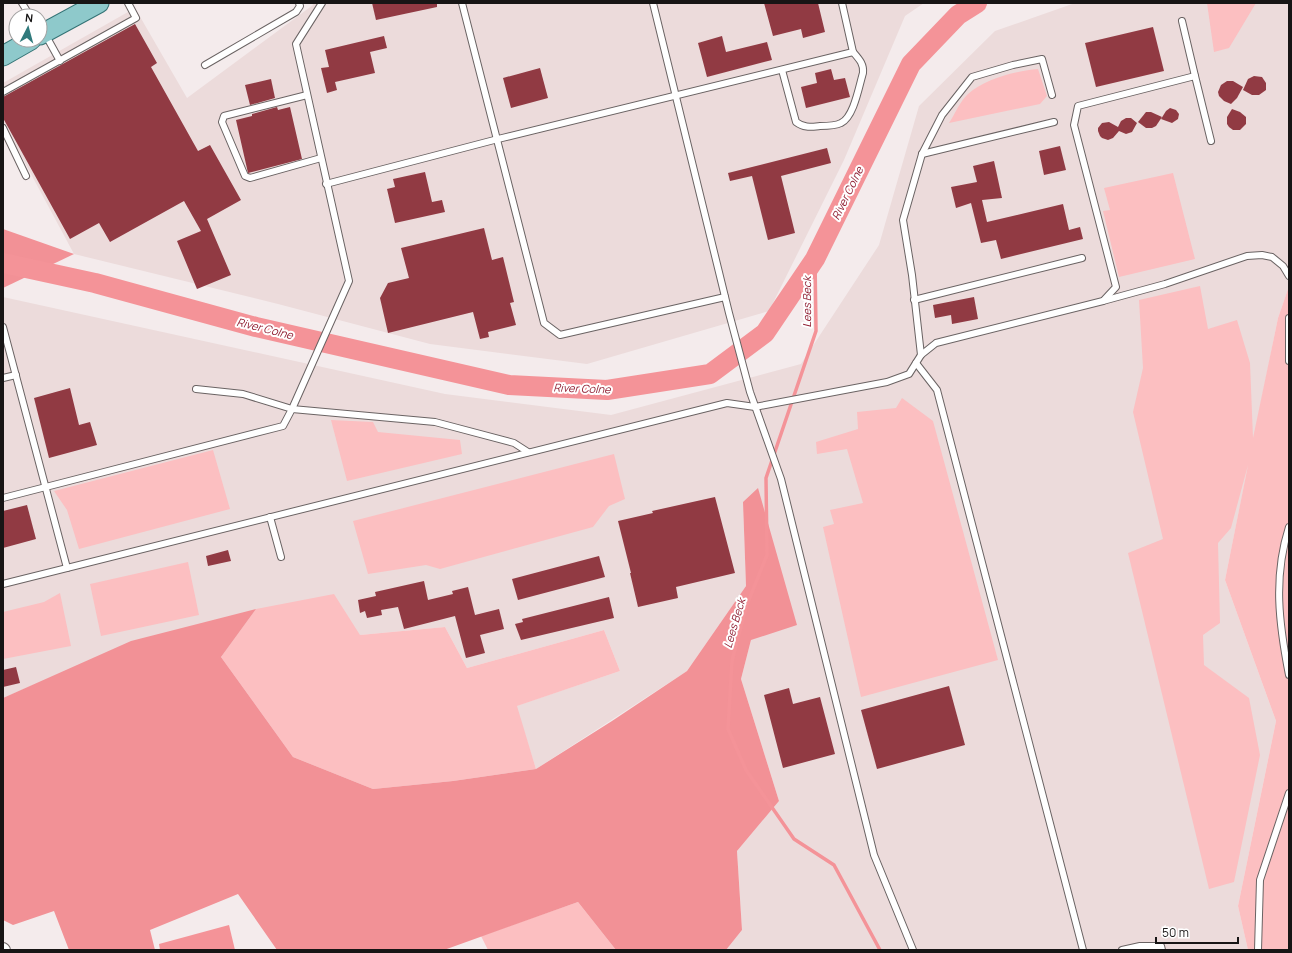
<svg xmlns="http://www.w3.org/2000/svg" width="1292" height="953" viewBox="0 0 1292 953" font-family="Manrope,sans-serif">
<rect width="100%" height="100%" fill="#f4ebec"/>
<!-- built -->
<g fill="#ecdbdb">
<polygon points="312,3 924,3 905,16 844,160 769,311 587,364 430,344 278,304 74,254 3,122 3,83 135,8 187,98 313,5"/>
<polygon points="1075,3 1289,3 1289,286 1278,318 1225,580 1276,721 1238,906 1248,950 726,950 742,930 737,851 779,801 741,679 751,640 743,502 746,586 687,671 536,769 516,706 620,671 604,630 467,668 445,627 360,635 38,683 3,698 3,297 445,394 611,415 801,364 879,245 919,106 995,31"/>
</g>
<!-- green -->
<g fill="#fcbfc1">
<polygon points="1207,3 1256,3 1229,48 1214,52"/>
<path d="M1038,69L1047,96L1040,104L949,123C955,114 960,101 968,94C985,79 1016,71 1038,69Z"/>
<polygon points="1173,173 1195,259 1119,277 1103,211 1110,210 1104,188"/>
<polygon points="1200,286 1208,329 1237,320 1250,363 1253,438 1278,318 1289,286 1289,950 1248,950 1238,906 1276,721 1225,580 1248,465 1231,528 1218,543 1220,623 1203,635 1204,665 1249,698 1260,755 1234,882 1209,889 1128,553 1163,539 1133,412 1143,368 1139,300"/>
<polygon points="902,398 933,421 998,660 861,697 823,527 834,524 830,510 863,503 847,449 817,454 816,442 858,429 857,412 896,408"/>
<polygon points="331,420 373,422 378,432 460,440 462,454 347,481"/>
<polygon points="213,450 230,509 79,549 67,510 54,491"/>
<polygon points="614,454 625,499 609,506 593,527 440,569 426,565 368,574 353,521"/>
<polygon points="188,562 199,615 101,636 90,584"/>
<polygon points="60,593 71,646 3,659 3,612 44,602"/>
<polygon points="334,594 360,635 445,627 467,668 604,630 620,671 517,706 536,769 453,781 373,789 293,757 221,657 256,609"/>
<polygon points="578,902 616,950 488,950 481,936"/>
</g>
<!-- forest -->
<g fill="#f29196">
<polygon points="3,229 74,254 3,288"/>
<polygon points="758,488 797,625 751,640 741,679 779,801 737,851 742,930 726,950 616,950 578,902 444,950 277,950 238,894 150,930 155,950 69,950 54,911 13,925 3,920 3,698 131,641 256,609 221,657 293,757 373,789 453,781 536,769 612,721 687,671 746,586 743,502"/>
</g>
<!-- water -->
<polygon fill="#f49398" points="229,925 235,950 160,950 159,944"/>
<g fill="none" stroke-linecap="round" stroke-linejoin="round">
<!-- stream -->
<polyline stroke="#f49398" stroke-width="3.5" points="815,259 816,331 766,478 767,555 746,607 732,661 728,729 746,770 794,839 834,865 880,950"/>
<!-- river -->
<polyline stroke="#f49398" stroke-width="20" points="3,263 95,283 256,327 509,385 607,390 710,374 765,333 815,259 911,64 958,15 977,3"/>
</g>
<!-- building -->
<g fill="#913a43">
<polygon points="372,3 437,3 437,7 376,20"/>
<polygon points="764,3 818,3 825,32 803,38 801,29 773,36"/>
<polygon points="135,24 157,63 151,67 198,151 210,145 241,200 207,219 231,275 197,289 177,241 201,231 184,201 110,242 99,223 70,239 3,118 3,97"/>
<polygon points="1153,27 1164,71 1096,87 1085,43"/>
<polygon points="384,36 387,48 370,52 375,73 335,82 337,90 327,93 321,68 329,67 325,50"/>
<polygon points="722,36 726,52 767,42 772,60 707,77 698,43"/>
<polygon points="540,68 548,98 511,108 503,78"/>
<polygon points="831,69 834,80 845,78 850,97 806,108 801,87 817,83 815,73"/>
<polygon points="1254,76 1262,77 1266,83 1266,90 1259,95 1252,95 1243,90 1248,79"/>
<polygon points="271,79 275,98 250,105 245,85"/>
<polygon points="1227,81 1233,81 1243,87 1237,98 1231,104 1224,101 1219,96 1218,92 1221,85"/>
<polygon points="277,107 278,110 290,107 302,159 248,173 236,120 252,116 252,114"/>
<polygon points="1170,108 1176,110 1179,114 1178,119 1172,123 1161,119 1166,111"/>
<polygon points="1232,109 1240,112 1246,117 1246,124 1240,130 1233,130 1229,127 1227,124 1227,117"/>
<polygon points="1146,112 1151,112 1162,117 1156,126 1152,128 1146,128 1138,122"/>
<polygon points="1126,118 1131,118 1137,123 1132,132 1126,134 1119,131 1113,138 1108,140 1102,138 1100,136 1098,131 1098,128 1102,123 1109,122 1118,127 1121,121"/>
<polygon points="1060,146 1066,170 1044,175 1039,151"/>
<polygon points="827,148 831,163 781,176 795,233 768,240 752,176 730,181 728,173"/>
<polygon points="994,161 1002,198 982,200 987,222 1063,204 1069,230 1080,227 1083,239 1001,259 996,240 981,243 971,203 956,208 951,187 977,182 973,166"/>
<polygon points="425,172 432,202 442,200 445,212 395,223 387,189 395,187 393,179"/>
<polygon points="484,228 492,260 503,257 514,302 510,303 516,325 488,332 489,337 480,339 473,312 388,333 380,298 388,283 409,278 401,248"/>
<polygon points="974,297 978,319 952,324 951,315 935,318 933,305"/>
<polygon points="70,388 79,425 90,422 97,445 49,458 34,398"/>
<polygon points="715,497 735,573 676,587 678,598 638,607 630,573 631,573 618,521 653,513 652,511"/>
<polygon points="27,505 36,539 3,548 3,511"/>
<polygon points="228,550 231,561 208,566 206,556"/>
<polygon points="599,556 605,577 518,600 512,579"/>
<polygon points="424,581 428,600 453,594 452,591 468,587 475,615 499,609 504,629 480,635 485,653 466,658 455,616 404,629 398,607 381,610 382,615 367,618 365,611 360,613 358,600 376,596 375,592"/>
<polygon points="609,597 614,618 521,640 515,624 523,622 522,619"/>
<polygon points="16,667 20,683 3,687 3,670"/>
<polygon points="949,686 965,745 877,769 861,710"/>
<polygon points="789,688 793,704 820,697 835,754 783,768 764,695"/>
</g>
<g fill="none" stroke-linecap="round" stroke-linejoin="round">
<!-- service casing -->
<g stroke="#6a6363" stroke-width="8">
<g id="service">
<polyline points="22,3 30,16"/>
<polyline points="462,3 544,323 560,335 725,297"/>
<polyline points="653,3 729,313 750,392 781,479 874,855 913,950"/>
<polyline points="1182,21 1195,76"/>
<polyline points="45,34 60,61"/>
<polyline points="205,65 296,12 300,6 299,3"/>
<path d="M782,70L796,122C804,128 810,127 820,126C827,126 835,126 841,123C854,117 859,86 863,73C864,64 859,59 853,52"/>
<polyline points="3,92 136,18 128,3"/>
<polyline points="307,95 224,116 222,122 245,176 250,178 321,158"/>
<polyline points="3,128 26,176"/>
<polyline points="922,154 1054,122"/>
<polyline points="326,184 498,139 853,52 842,3"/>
<polyline points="914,300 1082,258"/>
<polyline points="1103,301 1165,284 1247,256 1262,255 1272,257 1283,266 1289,276"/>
<polyline points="1289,318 1289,361"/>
<polyline points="3,327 67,568"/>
<polyline points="921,355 936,343 1103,301 1116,287 1074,125 1078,106 1195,76 1211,141"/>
<polyline points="916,363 937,390 1083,950"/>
<polyline points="3,378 16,375"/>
<polyline points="196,389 243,394 292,409 349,281 296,44 322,3"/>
<polyline points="3,498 283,426 292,409 435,422 514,443 528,452"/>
<polyline points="270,517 281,557"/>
<path d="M1289,527C1273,577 1279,624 1289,675"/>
<polyline points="3,584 727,403 755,407 887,382 909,374 921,355 912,275 903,220 922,154 942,115 972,77 1013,65 1042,59 1052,95"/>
<polyline points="1122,950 1140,946 1161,946 1162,950"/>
<polyline points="1258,950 1260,880 1289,793"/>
</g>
</g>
<!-- minor casing -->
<g stroke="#6a6363" stroke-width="14">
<polyline id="minor" points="3,949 4,950"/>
</g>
<!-- primary casing -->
<g stroke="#347375" stroke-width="21">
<g id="primary">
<polyline points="40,35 99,3"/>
<polyline points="3,56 31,40"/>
</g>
</g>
<!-- service -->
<use href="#service" stroke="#fff" stroke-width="6"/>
<!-- minor -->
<use href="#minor" stroke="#fff" stroke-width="12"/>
<!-- primary -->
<use href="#primary" stroke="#8ec9cb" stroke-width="19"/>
</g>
<g text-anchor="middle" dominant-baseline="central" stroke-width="4" stroke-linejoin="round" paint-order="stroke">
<!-- water labels -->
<g font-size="11" font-style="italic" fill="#901f33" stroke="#fff">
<text transform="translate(847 193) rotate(-64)">River Colne</text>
<text transform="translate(806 302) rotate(-90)">Lees Beck</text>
<text transform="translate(265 328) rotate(14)">River Colne</text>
<text transform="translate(582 388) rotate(2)">River Colne</text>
<text transform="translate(734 623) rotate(-74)">Lees Beck</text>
</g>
</g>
<!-- border -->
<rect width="1292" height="953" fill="none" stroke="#171515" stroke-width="8"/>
<!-- north arrow -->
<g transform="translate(28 28) rotate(6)"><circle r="19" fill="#ffffff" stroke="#a2a1a1"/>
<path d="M0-3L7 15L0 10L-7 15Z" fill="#307a7c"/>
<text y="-6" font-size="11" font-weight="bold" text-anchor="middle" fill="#171515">N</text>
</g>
<!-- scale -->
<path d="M1156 937v6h82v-6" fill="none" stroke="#171515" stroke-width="2"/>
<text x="1162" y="937" font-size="12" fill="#171515" stroke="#ffffff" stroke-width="3" paint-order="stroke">50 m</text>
</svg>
